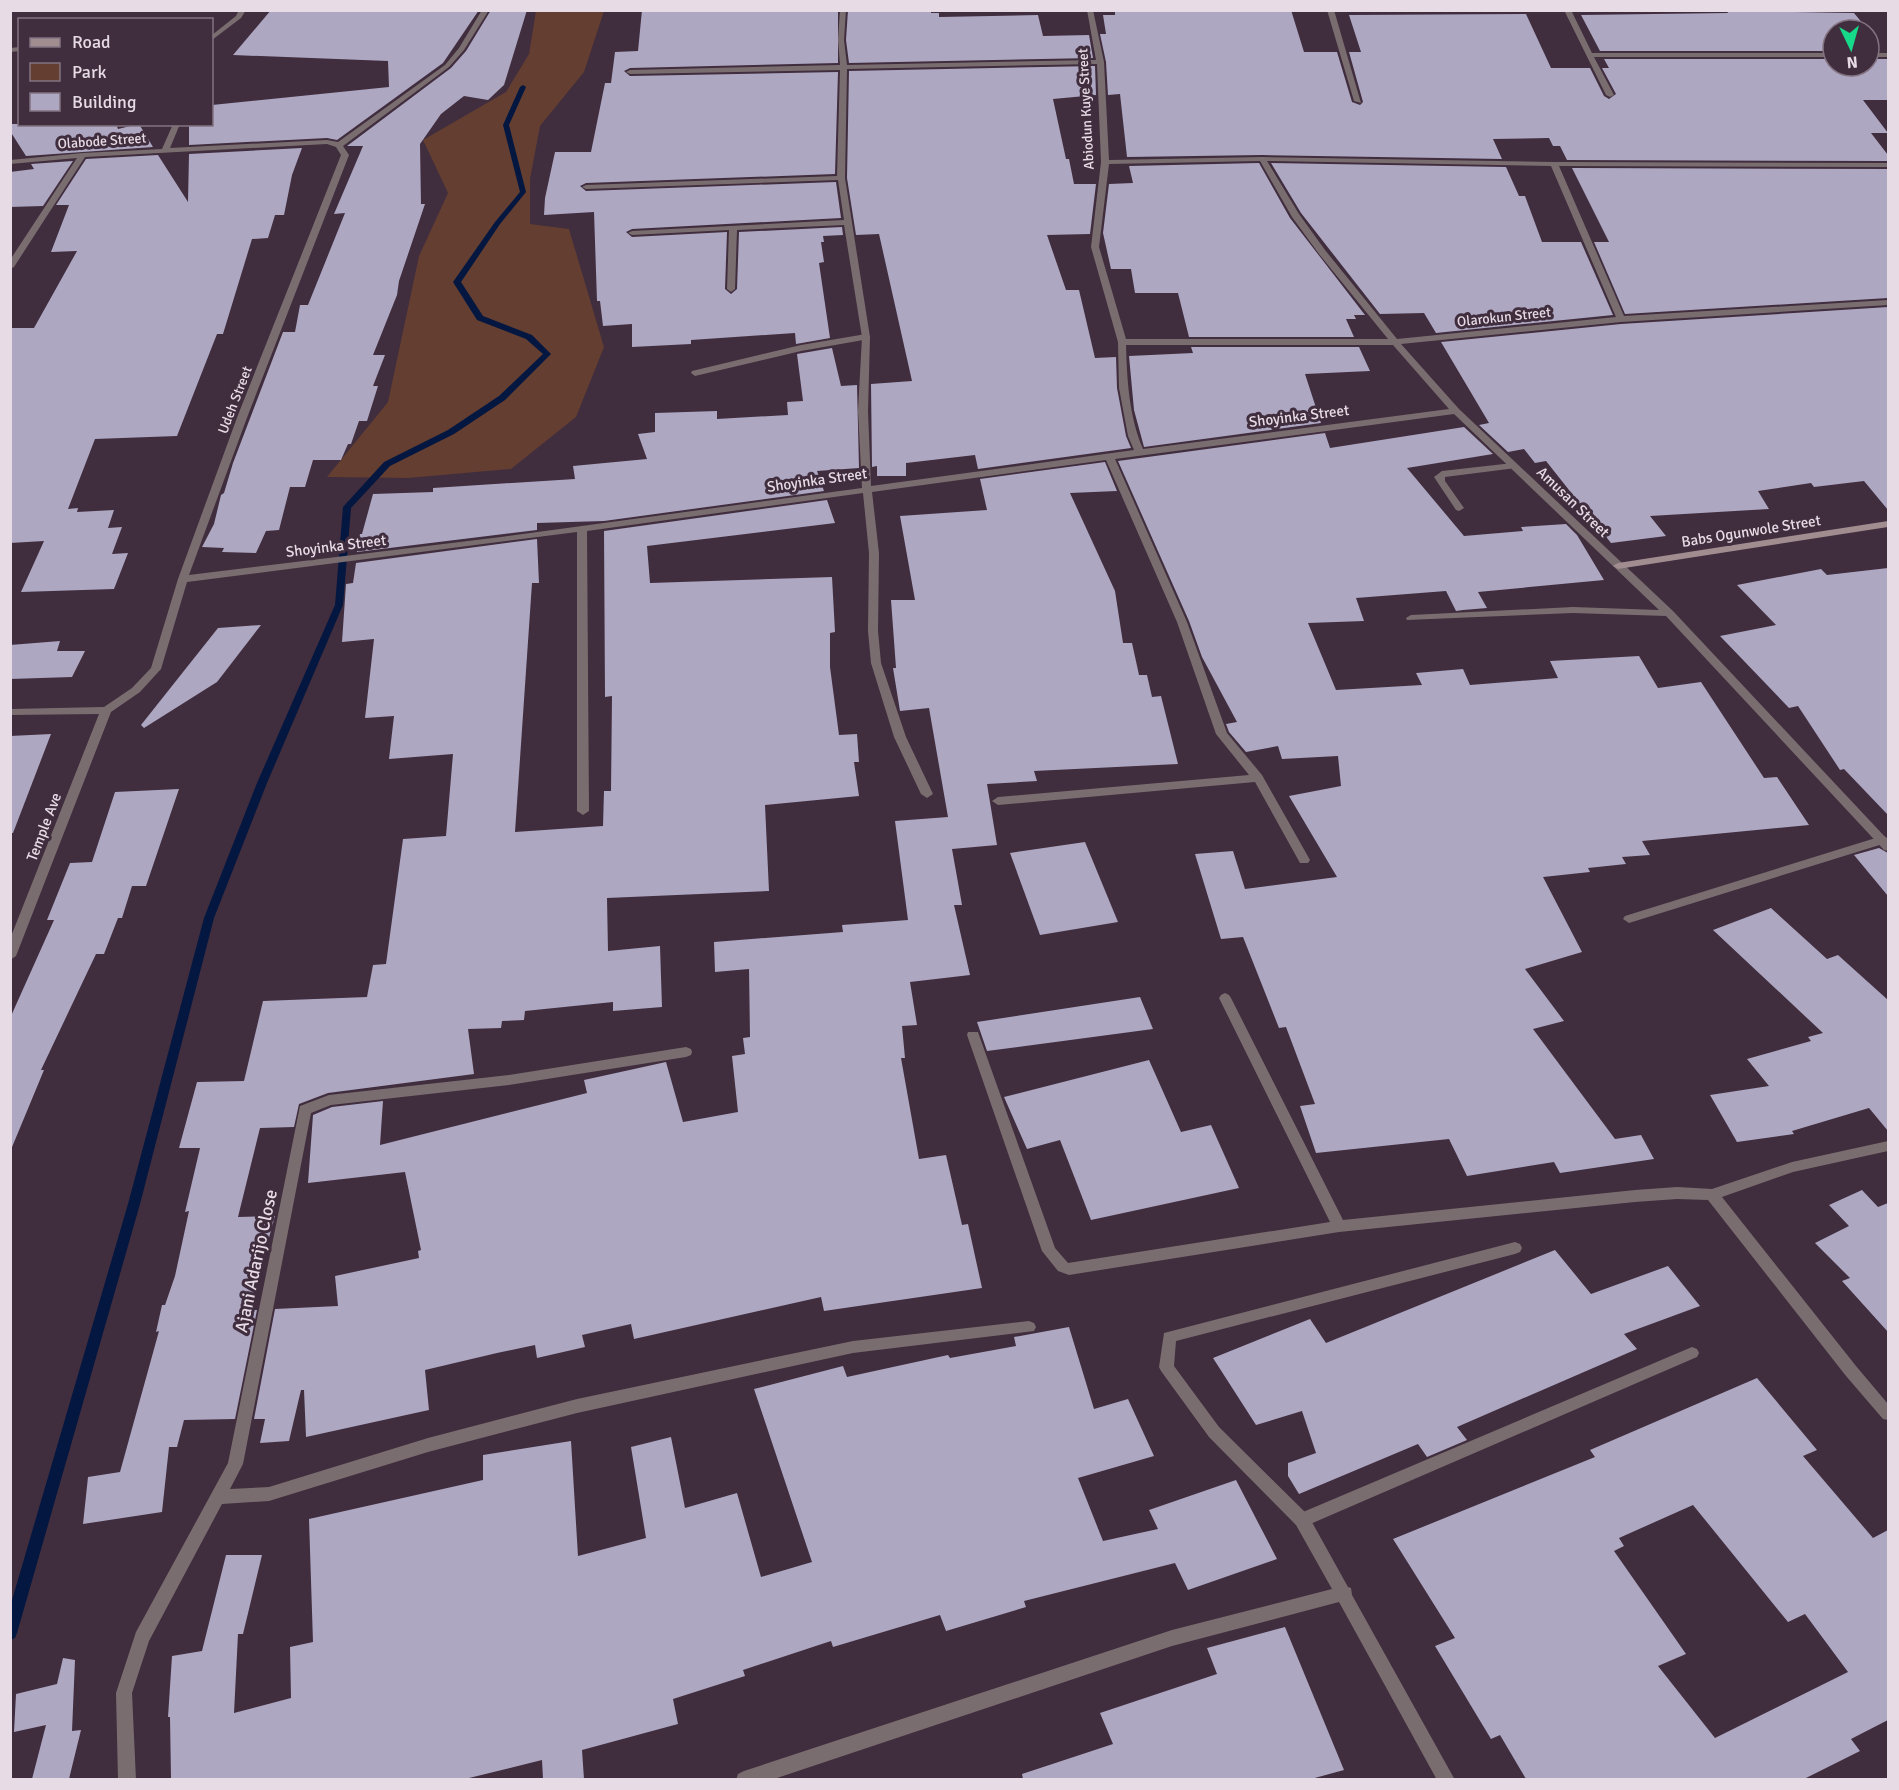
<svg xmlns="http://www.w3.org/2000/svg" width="1899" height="1790" viewBox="0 0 1899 1790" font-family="Signika,sans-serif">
<rect width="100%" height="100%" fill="#402d3e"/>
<!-- green -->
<polygon fill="#633e31" points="536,11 604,11 584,72 540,126 530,179 530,224 569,229 604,347 576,417 511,469 408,478 327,477 388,402 419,256 448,193 423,140 506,92 529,54"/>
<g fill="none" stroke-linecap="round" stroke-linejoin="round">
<!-- stream -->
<polygon fill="#031740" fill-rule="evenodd" points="523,85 526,87 509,125 526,192 500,224 461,282 483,316 532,335 551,354 505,400 454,434 390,466 351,508 343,605 267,783 214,918 140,1204 17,1633 15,1638 10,1640 10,1607 128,1204 204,918 257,783 335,605 343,507 384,462 448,430 499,396 543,354 526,339 477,320 453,282 495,222 520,192 503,125 520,87"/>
</g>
<!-- building -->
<g fill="#ada7c2" fill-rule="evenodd">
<polygon points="271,10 479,10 443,63 337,140 327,138 189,145 189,124 212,124 212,105 389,87 388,61 233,55"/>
<polygon points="491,10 527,10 504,85 488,100 464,96 441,114 420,144 421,204 425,204 399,281 397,295 373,355 385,355 373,386 378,386 367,421 359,421 351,444 348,444 341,460 313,460 305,487 290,487 279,530 266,531 256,553 222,552 224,548 202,547 214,524 221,495 224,493 233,463 283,332 295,332 300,305 308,305 345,213 334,214 363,146 347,146 451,68 466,51"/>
<polygon points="642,10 838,10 838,63 630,68 624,71 630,76 838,72 835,174 586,183 580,186 586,191 836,182 841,218 632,229 626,232 632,237 727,232 725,289 731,294 737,289 739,232 842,227 843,235 823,236 824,242 821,242 824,262 819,263 830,338 796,344 795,333 691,340 691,344 632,347 632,324 603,326 600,301 597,301 594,212 544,215 545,198 555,152 591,152 605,83 611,83 615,52 638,51"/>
<polygon points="848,10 931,10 931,13 939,13 939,17 1038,15 1043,36 1089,35 1093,58 849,63 846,40"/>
<polygon points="1115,10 1291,10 1304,52 1337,52 1352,102 1360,105 1363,102 1349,52 1361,52 1349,15 1526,14 1551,68 1590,68 1604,96 1609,99 1616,94 1602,68 1609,68 1604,59 1833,59 1833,66 1869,66 1869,59 1888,59 1888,100 1863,100 1888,133 1871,133 1888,155 1888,161 1567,160 1560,146 1553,146 1549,138 1493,139 1502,159 1262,155 1127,157 1120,94 1108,95 1106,62 1100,34 1106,34 1103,15 1115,15"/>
<polygon points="1727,11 1854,13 1868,30 1833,30 1833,51 1600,51 1581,15 1728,13"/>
<polygon points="1095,66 1096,95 1053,99 1066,159 1069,159 1074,184 1096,184 1090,234 1047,235 1066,290 1079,290 1095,358 1116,357 1117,388 1126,436 1131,448 978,469 975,455 906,463 906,476 877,476 877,466 872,467 871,384 912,381 879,234 856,235 847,178 849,71"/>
<polygon points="10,124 116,124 118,129 139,124 153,147 26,156 10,131"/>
<polygon points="302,148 292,175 284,215 275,215 268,238 252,239 223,334 217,334 177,436 95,439 68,509 78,508 77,512 114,510 108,528 122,527 112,554 128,553 114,589 21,592 44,541 10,543 10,328 34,328 77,251 51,252 69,205 56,205 86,159 158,155 188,202 189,154"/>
<polygon points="73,161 43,206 10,207 10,172 34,169 31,164"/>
<polygon points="1259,163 1290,218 1365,315 1354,315 1356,319 1346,319 1354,337 1189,337 1178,293 1135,293 1131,269 1111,269 1103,233 1109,184 1133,183 1129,166"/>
<polygon points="1271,163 1506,167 1519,196 1525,196 1542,242 1581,242 1613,315 1436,333 1424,313 1380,314 1301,213"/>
<polygon points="1572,168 1888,169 1888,298 1625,314 1594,242 1609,242"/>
<polygon points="1888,307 1888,510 1864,481 1814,487 1811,483 1758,491 1769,509 1650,516 1666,536 1611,543 1546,461 1535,463 1524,449 1508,452 1479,425 1489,423 1441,342 1621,324"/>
<polygon points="1191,347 1359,347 1370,371 1305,374 1321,423 1144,447 1134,410 1129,356 1193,353"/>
<polygon points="832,348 841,386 857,385 859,468 817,471 824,491 604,521 537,523 537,530 357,552 360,534 362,534 373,494 433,492 433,488 575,479 573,466 647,459 638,434 655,432 655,413 717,411 717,419 788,415 787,402 803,401 797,354"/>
<polygon points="1464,427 1493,454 1407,468 1464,536 1523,531 1521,527 1566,524 1577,535 1604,580 1478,592 1487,608 1463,610 1456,611 1446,591 1356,598 1364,621 1308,623 1336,690 1422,685 1416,673 1463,669 1470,685 1558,678 1550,661 1639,656 1658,688 1701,682 1764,778 1777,777 1809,825 1642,841 1650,855 1622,857 1626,864 1588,868 1590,872 1543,877 1582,952 1525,969 1564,1021 1533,1029 1615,1139 1641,1135 1654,1159 1560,1173 1554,1162 1467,1176 1449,1139 1316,1153 1300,1106 1315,1104 1286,1027 1279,1028 1243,937 1221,939 1195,854 1233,851 1245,889 1337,877 1289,796 1341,786 1338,756 1282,759 1278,746 1246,752 1229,732 1226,724 1237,722 1202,657 1189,621 1118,461 1325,433 1330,448"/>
<polygon points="1105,462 1117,491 1070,493 1115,591 1123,643 1132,643 1139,675 1147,675 1152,697 1161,696 1178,764 1034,771 1037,781 987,784 997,845 952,849 962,905 954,905 970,975 910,982 917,1025 902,1026 905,1058 901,1058 919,1159 946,1155 962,1225 968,1224 982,1288 824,1311 821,1297 634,1339 631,1324 582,1335 585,1347 537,1358 535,1345 497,1353 425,1370 429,1410 306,1437 304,1390 301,1390 289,1441 260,1443 265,1419 254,1419 275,1309 338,1306 335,1276 419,1258 418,1251 421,1250 405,1172 308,1183 313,1115 332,1107 383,1101 380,1145 587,1093 584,1080 666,1062 683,1122 738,1112 732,1056 745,1054 743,1038 750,1037 749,969 715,972 714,942 843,932 842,925 908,920 895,821 948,817 929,708 900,711 893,668 896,668 891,600 915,600 900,516 987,510 980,479"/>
<polygon points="827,500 835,523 647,546 650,583 832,577 835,632 830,633 830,667 839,735 857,734 859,762 854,762 859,796 765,805 769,891 607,898 608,951 660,946 662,1007 613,1011 613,1002 525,1011 524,1020 502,1021 501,1028 468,1029 474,1074 328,1093 299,1104 294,1127 260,1128 238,1217 275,1216 249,1310 257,1310 235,1419 184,1420 177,1447 169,1447 162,1512 83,1524 88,1477 120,1472 159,1331 156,1332 162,1305 165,1305 175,1276 189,1211 185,1212 200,1148 179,1148 197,1082 244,1081 263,1001 367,997 373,965 386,964 403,839 446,836 453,754 389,759 394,716 365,718 374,639 342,642 346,584 353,583 356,563 537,539 539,583 532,583 515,832 603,826 604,791 611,791 612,696 605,697 604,531"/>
<polygon points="1888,568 1888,815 1844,769 1840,770 1798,706 1789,708 1720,636 1776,625 1737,585 1821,569 1827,575"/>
<polygon points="261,625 217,682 144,728 141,725 218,628"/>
<polygon points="60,641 57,651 85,651 72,677 10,679 10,645"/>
<polygon points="51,734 13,833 10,833 10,736"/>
<polygon points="179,789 146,886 132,886 122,918 118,918 104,954 96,954 41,1070 44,1070 10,1152 11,1016 54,920 47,920 70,863 92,862 115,792"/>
<polygon points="1085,842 1118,922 1040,935 1010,853"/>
<polygon points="1879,848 1888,853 1888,896 1854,855"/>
<polygon points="1771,908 1827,959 1838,955 1888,1000 1888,1131 1869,1108 1792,1131 1794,1134 1737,1142 1710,1095 1769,1086 1747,1059 1811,1041 1808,1037 1823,1033 1713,930"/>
<polygon points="1140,997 1153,1029 987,1051 977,1022"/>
<polygon points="1149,1060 1181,1132 1211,1125 1239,1188 1091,1220 1060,1140 1027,1149 1004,1097"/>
<polygon points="1862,1190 1878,1207 1888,1203 1888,1332 1842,1281 1850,1278 1815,1243 1849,1226 1829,1205"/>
<polygon points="1555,1250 1591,1294 1668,1266 1700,1306 1624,1334 1637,1349 1457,1427 1467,1440 1427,1457 1418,1444 1299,1494 1288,1476 1288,1463 1316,1453 1302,1411 1256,1425 1213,1358 1310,1319 1326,1343"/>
<polygon points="1069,1327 1094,1409 1128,1399 1154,1456 1078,1478 1103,1541 1158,1529 1149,1510 1236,1480 1277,1559 1188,1590 1175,1563 1024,1601 1026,1607 946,1631 940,1615 833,1647 831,1641 743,1670 745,1676 673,1699 678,1724 582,1750 584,1779 543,1779 542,1760 465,1779 171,1779 170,1717 168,1717 172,1656 202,1651 226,1555 262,1555 243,1634 238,1634 234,1713 291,1698 290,1647 313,1642 309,1519 483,1480 483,1455 571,1441 578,1556 646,1538 631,1447 671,1437 685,1508 737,1493 761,1577 812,1562 754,1389 843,1366 847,1377 948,1355 950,1358 1016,1346 1014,1337"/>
<path d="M1757,1378L1817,1450L1803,1456L1873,1538L1888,1530V1720L1851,1739L1860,1751L1804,1779H1526L1500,1735L1491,1739L1435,1646L1455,1638L1393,1539L1595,1457L1590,1450ZM1693,1505L1788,1622L1805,1614L1848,1672L1715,1738L1658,1666L1686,1654L1614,1551L1624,1546L1619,1538Z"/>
<polygon points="1285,1627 1344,1770 1311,1779 1023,1779 1022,1774 1113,1744 1100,1713 1217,1674 1207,1648"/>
<polygon points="63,1658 75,1660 72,1731 81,1730 69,1779 32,1779 46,1725 14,1732 16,1694 57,1684"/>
</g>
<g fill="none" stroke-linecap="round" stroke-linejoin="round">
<!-- lane -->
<g fill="#7a6d6f" fill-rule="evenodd">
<polygon points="866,334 869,335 869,339 801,351 695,376 691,373 692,371 801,345"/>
<polygon points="1513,463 1516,464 1516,468 1445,477 1445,481 1464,508 1459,511 1456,510 1434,477 1442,471"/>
<polygon points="1882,836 1886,837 1888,840 1886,843 1629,923 1623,919 1625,916"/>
<polygon points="1692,1347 1697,1349 1699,1353 1697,1357 1308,1525 1302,1527 1296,1525 1294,1520 1296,1515"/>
</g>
<!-- street -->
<g fill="#7a6d6f" fill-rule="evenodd">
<polygon points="239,10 246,10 241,18 212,40 212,35 236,16"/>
<path d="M482,10H489L464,50L449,67L343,146L349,155L248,415L189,575L501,537L862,488L858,411L862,337L844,225L737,230L735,289L731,292L727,289L729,230L632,235L628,233L632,231L844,220L838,180L586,189L582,187L586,185L837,176L840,70L630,74L626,72L630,70L840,65L838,40L840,10H846L844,40L847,65L1096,60L1087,10H1093L1104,62L1109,160L1262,157L1554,162L1888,163V167L1559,166L1624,316L1888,300V305L1621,322L1401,344L1459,409L1673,611L1888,840V851L1884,850L1666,616L1573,613L1407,620L1406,618L1411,615L1573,607L1659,610L1454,414L1115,459L1187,622L1227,733L1262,775L1310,860L1308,863H1300L1255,782L998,805L992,801L998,797L1249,775L1216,734L1177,622L1106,460L872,492L879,553L878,631L881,663L906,737L933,794L927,798L921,794L894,737L871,663L868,631L869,553L863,493L587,531L589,811L583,815L577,811V532L187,582L161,669L140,692L111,712L16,956L10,960V939L99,714L10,715V709L104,707L132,688L151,668L178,579L238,415L341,155L336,147L327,144L85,157L14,267L10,269V260L77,158L10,164V160L83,153L162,149L173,124H180L170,148L327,140L338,142L445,65L459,48ZM1097,64L1101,162L1091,247L1118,342L1119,388L1128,436L1134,450L871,486L868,411L870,337L845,178L847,69ZM1260,161L1292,217L1319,254L1388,339H1126L1099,247L1109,164ZM1267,161L1551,166L1616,317L1397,339L1325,250L1299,214ZM1126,345H1393L1449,409L1143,449C1129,416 1127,380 1126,345Z"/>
<polygon points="1327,10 1334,10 1361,103 1354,101"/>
<polygon points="1564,10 1571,10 1592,53 1833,53 1833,57 1594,57 1614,95 1610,97 1606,95"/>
<polygon points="20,47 20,51 10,52 10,48"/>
<rect x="1869" y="53" width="19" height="4"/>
<polygon points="1225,993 1229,995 1231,998 1343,1220 1635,1190 1677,1187 1712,1189 1792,1162 1888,1141 1888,1151 1793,1172 1722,1197 1856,1366 1888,1404 1888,1420 1883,1419 1846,1376 1708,1200 1677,1199 1635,1202 1339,1232 1069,1275 1058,1271 1042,1251 967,1035 968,1032 978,1032 979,1035 1055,1248 1068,1263 1330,1222 1219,998 1221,995"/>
<polygon points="686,1047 691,1049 692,1052 691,1055 686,1057 509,1085 331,1105 311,1113 243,1464 230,1489 269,1487 428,1438 577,1399 853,1341 1029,1321 1034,1323 1036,1327 1034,1331 853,1353 577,1413 428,1452 269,1501 222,1504 149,1641 132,1693 136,1780 118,1780 116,1693 136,1632 228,1463 300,1106 329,1095 509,1075"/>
<polygon points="1515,1242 1520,1244 1522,1248 1520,1252 1515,1254 1176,1341 1174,1366 1219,1427 1308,1515 1348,1587 1351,1588 1352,1595 1455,1780 1437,1780 1339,1602 1172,1646 771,1780 736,1780 738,1774 744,1771 1172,1630 1332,1589 1296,1525 1209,1437 1161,1371 1159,1367 1164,1333"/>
</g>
<!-- secondary -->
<polygon fill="#a18c90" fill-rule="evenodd" points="1888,521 1888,527 1618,569 1613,566 1618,563"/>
</g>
<g text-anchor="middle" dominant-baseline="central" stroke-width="6" stroke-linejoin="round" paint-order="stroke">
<!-- far-street labels -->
<g font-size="14" fill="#e7dbe6" stroke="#402d3e">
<text transform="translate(1086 109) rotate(-93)">Abiodun Kuye Street</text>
<text transform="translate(102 141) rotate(-4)">Olabode Street</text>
<text transform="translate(1504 317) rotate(-6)">Olarokun Street</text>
<text transform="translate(235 400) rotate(-69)">Udeh Street</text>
</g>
<!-- street labels -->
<g font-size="15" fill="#e7dbe6" stroke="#402d3e">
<text transform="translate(1299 416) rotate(-7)">Shoyinka Street</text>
<text transform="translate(817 480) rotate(-8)">Shoyinka Street</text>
<text transform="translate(1573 502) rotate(44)">Amusan Street</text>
<text transform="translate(1751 531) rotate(-9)">Babs Ogunwole Street</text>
<text transform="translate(336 546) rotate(-7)">Shoyinka Street</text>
<text transform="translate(44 827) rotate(-69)">Temple Ave</text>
</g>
<!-- near-street labels -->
<g font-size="18" fill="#e7dbe6" stroke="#402d3e">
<text transform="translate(256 1261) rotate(-78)">Ajani Adarijo Close</text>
</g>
</g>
<!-- border -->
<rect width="1899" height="1790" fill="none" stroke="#e7dbe6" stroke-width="24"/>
<!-- legend -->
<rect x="18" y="18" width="195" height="108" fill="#402d3e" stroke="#837381" stroke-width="1.5"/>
<rect x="30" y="38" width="30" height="9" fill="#a18c90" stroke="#837381" stroke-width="1.5"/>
<text x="72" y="48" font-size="18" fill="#e7dbe6">Road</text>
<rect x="30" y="63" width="30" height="18" fill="#633e31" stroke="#837381" stroke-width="1.5"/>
<text x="72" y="78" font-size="18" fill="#e7dbe6">Park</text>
<rect x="30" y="93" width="30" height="18" fill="#ada7c2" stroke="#837381" stroke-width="1.5"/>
<text x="72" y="108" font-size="18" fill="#e7dbe6">Building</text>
<!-- north arrow -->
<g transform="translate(1851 48) rotate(175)"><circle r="28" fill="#402d3e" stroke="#837381" stroke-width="1.5"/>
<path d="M0-4.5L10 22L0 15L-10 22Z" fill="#16d989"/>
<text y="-9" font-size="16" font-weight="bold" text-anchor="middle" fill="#e7dbe6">N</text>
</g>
</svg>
